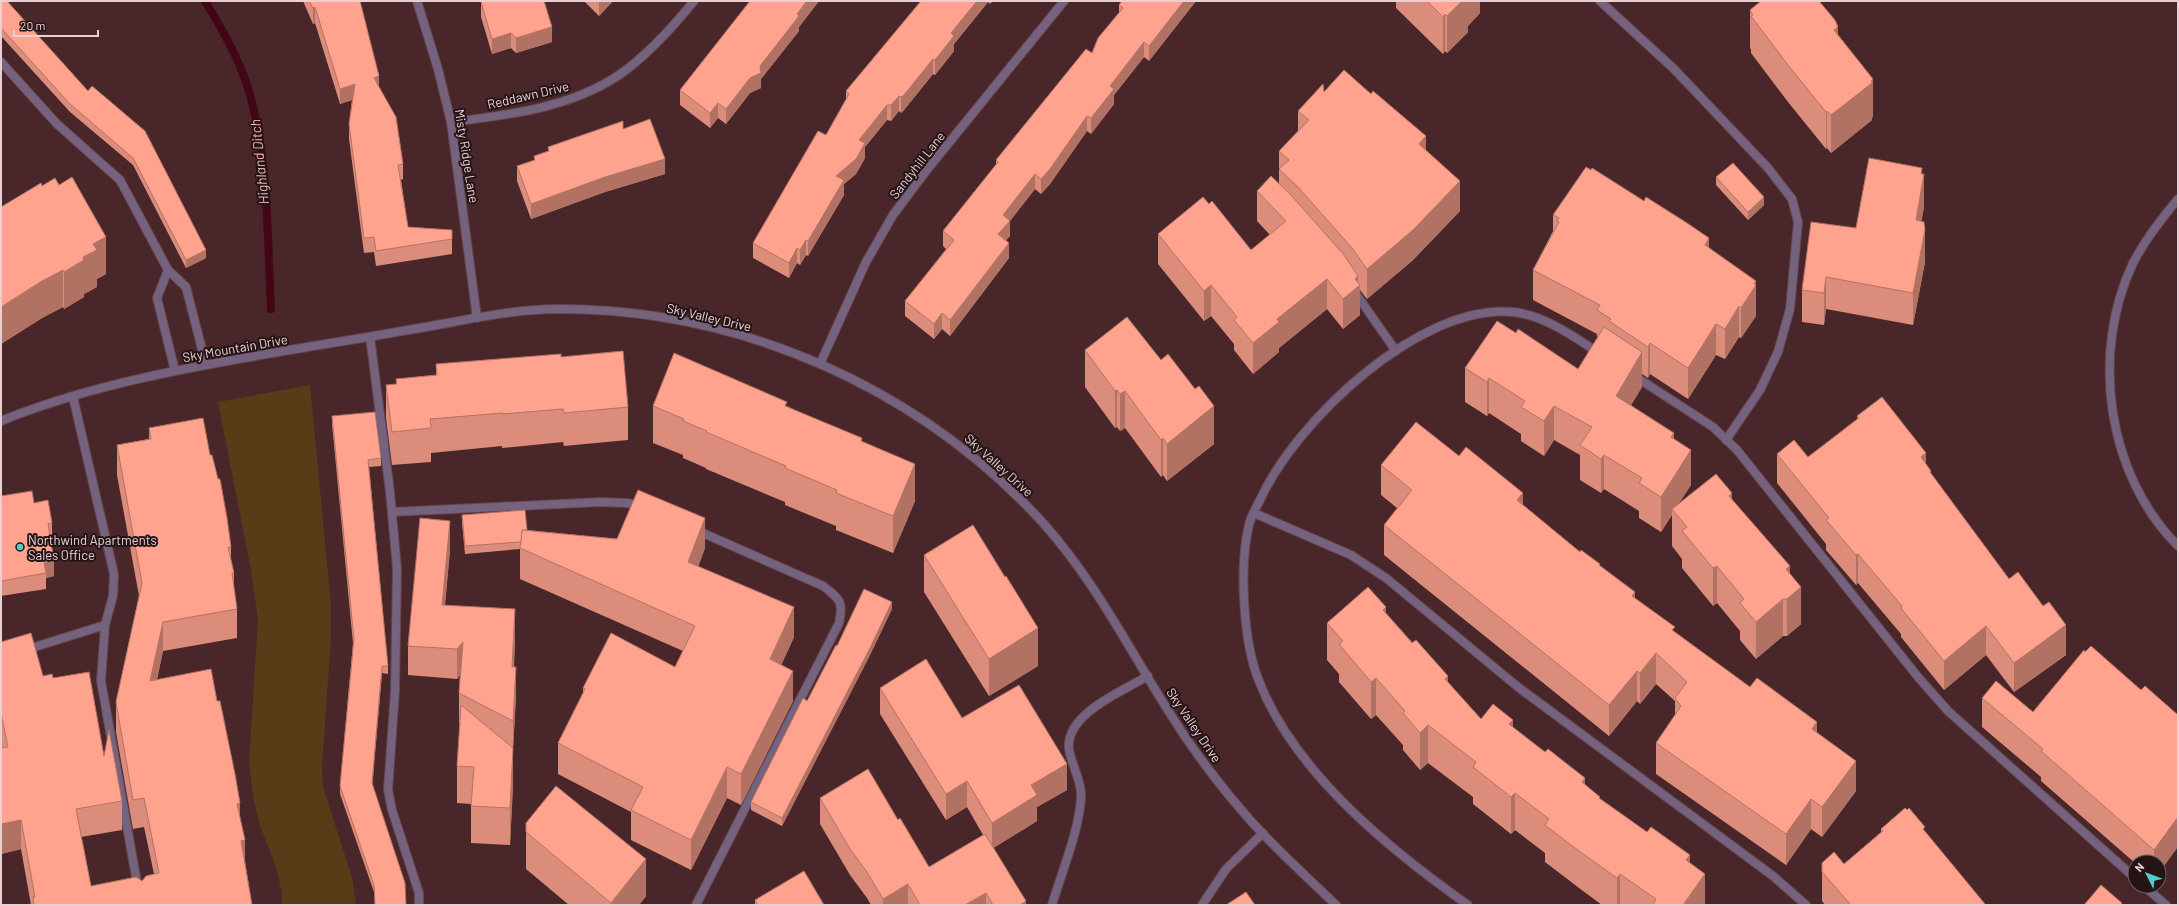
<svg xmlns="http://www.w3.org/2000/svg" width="2179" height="906" viewBox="0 0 2179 906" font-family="Barlow,sans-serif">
<rect width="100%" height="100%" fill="#48262a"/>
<!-- green -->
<polygon fill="#573d17" points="310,385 331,604 331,638 322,766 323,787 352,877 356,905 282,905 282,893 276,867 260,826 253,796 249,762 258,620 251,570 218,402"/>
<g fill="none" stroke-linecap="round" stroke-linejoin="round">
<!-- stream -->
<path stroke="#430615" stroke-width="8" d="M205,1C221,27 236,53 246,82C269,150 267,237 271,309"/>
<!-- service casing -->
<g stroke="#654548" stroke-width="10">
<g id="service">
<polyline points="1600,1 1674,69 1768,168 1792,199 1798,222 1790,309 1778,352 1760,390 1726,440"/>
<polyline points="1,62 57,124 120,180 168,270 186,287 206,365"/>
<polyline points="168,270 157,298 175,371"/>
<polyline points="1354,291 1396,351"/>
<polyline points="370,337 390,492 397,569 395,691 388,790 392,810 419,893 419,905"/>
<polyline points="1633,375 1713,427 1737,450 1918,677 1948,711 2135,878"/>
<polyline points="73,397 114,574 113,596 105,625 101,681 141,905"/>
<polyline points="392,512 601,502 627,503 641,506"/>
<polyline points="1254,513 1351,555 1386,578 1518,687 1773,876 1806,905"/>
<polyline points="25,650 105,625"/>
<polyline points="2144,886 2166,905"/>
<path d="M696,905L839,623C844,602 840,599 823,586L696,530"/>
<path d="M1052,905C1061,874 1082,823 1081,793C1080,778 1071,763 1069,749C1065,714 1123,691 1148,676"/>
<polyline points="1202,905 1226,869 1263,833"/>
<path d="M1468,905C1390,850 1294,772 1259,681C1243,642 1239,566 1249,525C1251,516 1256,508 1260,500C1296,421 1420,303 1513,312C1544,315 1575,337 1600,354"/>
</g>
</g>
<!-- minor casing -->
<g stroke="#654548" stroke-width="10">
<g id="minor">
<polyline points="417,1 438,69 451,122 477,318"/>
<path d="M451,122C508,115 570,108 619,75C648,55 672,28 694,1"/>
<polyline points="820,364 866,262 893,215 926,171 1064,1"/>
</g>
</g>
<!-- tertiary casing -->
<g stroke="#654548" stroke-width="10">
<g id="tertiary">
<path d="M2178,199C2161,219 2145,240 2133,263C2090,354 2107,475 2178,546"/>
<path d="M1,421C99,381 209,364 313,346C358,339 403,331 448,323C484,316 522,309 559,309C743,309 921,389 1044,524C1093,579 1126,643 1164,704C1189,745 1219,785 1250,820C1277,850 1307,877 1336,905"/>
</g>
</g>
<!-- service -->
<use href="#service" stroke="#75627f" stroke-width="8"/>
<!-- minor -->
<use href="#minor" stroke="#75627f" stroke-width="8"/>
<!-- tertiary -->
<use href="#tertiary" stroke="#75627f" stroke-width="8"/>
</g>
<!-- wall -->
<g fill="#db8c7a">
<polygon points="1,1 88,91 206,258 186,268 133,165 70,112 1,36"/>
<polygon points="303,1 360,1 379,87 403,164 403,179 401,180 408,227 452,239 452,254 376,266 374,252 364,253 349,139 349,124 352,100 340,104 315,23 313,24"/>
<polygon points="584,1 613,1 599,16"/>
<polygon points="750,1 819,1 799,27 799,31 761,79 761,88 750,93 726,124 718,118 710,128 680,105 680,90"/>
<polygon points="921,1 993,1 990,4 988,2 954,44 954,51 935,75 933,74 904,110 901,113 899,111 891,121 887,120 865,147 865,158 856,174 844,184 844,195 808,256 806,255 800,265 797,263 789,278 753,258 753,243 826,135 846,101 846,91"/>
<polygon points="1122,1 1196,1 1149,61 1144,57 1114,95 1114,104 1091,134 1087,131 1050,184 1041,194 1035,189 1010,221 1010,236 1006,240 1009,258 950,336 942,329 934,339 905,316 905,301 946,249 943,246 943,231 996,165 996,160 1092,53 1119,13 1119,5"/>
<polygon points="1396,1 1480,1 1480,13 1468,26 1468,32 1447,53 1445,51 1443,54 1396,8"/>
<polygon points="481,2 552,42 516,53 511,48 492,54 481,17"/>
<polygon points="1750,10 1838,35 1873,116 1872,118 1872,120 1831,153 1827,148 1826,149 1788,102 1751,53 1751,50 1750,47"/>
<polygon points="1324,92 1426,151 1460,211 1413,260 1367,299 1360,290 1360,315 1343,329 1327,309 1279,348 1279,352 1253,374 1234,350 1234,344 1211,316 1204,321 1158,264 1158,234 1209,204 1251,250 1270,235 1257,221 1257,191 1279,184 1279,151 1298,131 1298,111"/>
<polygon points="623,128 665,174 605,192 531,219 517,181 517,166 534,160 534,156 548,151 548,147"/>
<polygon points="1922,174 1924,207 1921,221 1925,262 1913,325 1826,309 1824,325 1802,322 1802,290 1856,228"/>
<polygon points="1716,177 1764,205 1748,220 1716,185"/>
<polygon points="1,207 106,274 97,279 97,287 84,294 84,297 64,309 63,307 42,318 1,344"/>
<polygon points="1553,215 1709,247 1756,311 1756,316 1741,338 1739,337 1725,359 1716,355 1688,399 1650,374 1648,378 1642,374 1642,387 1631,405 1674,439 1691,485 1679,503 1732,500 1790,573 1801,624 1787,636 1783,636 1756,659 1740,640 1740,631 1717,603 1713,606 1682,568 1682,559 1672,546 1672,515 1661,532 1639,518 1639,511 1604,489 1601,493 1580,480 1580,455 1554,440 1544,456 1521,441 1521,434 1489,413 1487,416 1465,402 1465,368 1516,333 1578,369 1597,339 1597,334 1533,300 1533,270 1553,231"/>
<polygon points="1085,350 1214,444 1167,481 1163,475 1161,477 1125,428 1120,431 1117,427 1115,428 1085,387"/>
<polygon points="561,357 628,407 628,440 564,446 563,442 502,448 502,446 431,453 431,462 392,465 386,418 386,385 396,384 396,379 436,375 436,364"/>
<polygon points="653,406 787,406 862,442 915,501 893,553 836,530 836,526 785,505 785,502 706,469 706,468 683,458 683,455 653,443"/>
<polygon points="332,416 381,458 381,466 369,467 388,666 388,674 382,673 372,785 374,892 340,794 340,786 353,643 332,424"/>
<polygon points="1857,416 1926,464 1931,474 2066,655 2014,692 1986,655 1944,690 1901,637 1901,634 1858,583 1856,585 1826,550 1826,544 1777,483 1777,454 1808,457 1857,419"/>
<polygon points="149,428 210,455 231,547 231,561 234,573 234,588 237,609 237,638 163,651 157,680 240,820 245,861 252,905 31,905 21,849 1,854 1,748 2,748 1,742 1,642 43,676 53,678 104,756 122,801 122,830 81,837 91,886 142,881 154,874 144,827 133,829 116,732 116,702 139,596 117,475 117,445 149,439"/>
<polygon points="1459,456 1523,505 1580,552 1600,566 1635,598 1675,632 1750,687 1817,732 1856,791 1822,837 1811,829 1786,865 1656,774 1656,743 1675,716 1675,701 1656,684 1640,704 1637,701 1609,736 1384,555 1384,525 1397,508 1381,495 1381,465"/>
<polygon points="1,496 34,503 52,523 52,538 50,538 54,576 46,578 46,589 1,596"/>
<polygon points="462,515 527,530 705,548 698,567 794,637 781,665 793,701 741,805 727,798 691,870 631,840 631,812 558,774 558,743 583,694 583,688 675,667 683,651 520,579 520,549 465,554 462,523"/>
<polygon points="450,550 445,605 515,639 514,667 516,697 513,748 513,785 510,845 471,843 471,804 457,803 457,766 460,723 459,723 459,693 460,675 457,679 408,675 408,646"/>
<polygon points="924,555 1005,577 1038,666 989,696 924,592"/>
<polygon points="892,609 869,657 782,826 751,810 751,802 807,701 837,646"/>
<polygon points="1386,613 1481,719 1513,728 1585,785 1600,799 1690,863 1705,905 1602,905 1579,888 1545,862 1545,853 1515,830 1511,834 1473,804 1473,797 1428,763 1420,770 1403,750 1403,745 1376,715 1371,719 1339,682 1339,674 1327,660 1327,623"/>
<polygon points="2085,652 2141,690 2159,862 2135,862 2135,863 2041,781 2041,777 1982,727 1982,698 2033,712"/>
<polygon points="880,688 962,718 1067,790 1037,807 1037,821 993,848 1026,905 871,905 867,898 850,875 820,824 820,798 898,820 929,867 983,835 967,807 946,820 880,714"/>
<polygon points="526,823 646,896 639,905 569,905 526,869"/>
<polygon points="1881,829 1925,832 1985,905 1825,905 1822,901 1822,863 1844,864 1881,832"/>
<polygon points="755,900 824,905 755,905"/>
</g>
<!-- shaded-wall -->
<g fill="#b27263">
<polygon points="599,1 613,1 599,16"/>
<polygon points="807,1 819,1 799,27 799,31 761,79 761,88 750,93 726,124 726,109 750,78 760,66 797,14"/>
<polygon points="977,1 988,1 988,2 954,44 954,51 935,75 935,60 951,33"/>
<polygon points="1184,1 1196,1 1149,61 1149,46"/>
<polygon points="1462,1 1480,1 1480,13 1468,26 1468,32 1447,53 1447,16"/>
<polygon points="315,7 315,23 313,24 313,8"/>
<polygon points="1445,14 1445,51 1443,54 1443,17"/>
<polygon points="552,27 552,42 516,53 516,38"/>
<polygon points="1838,27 1838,64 1834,30"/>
<polygon points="511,33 511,48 492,54 492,39"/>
<polygon points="1144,42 1144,57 1114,95 1114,104 1091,134 1091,118 1110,86"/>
<polygon points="933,59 933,74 904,110 901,113 901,97"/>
<polygon points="379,76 379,91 374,78"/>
<polygon points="1873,79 1873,116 1872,118 1872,120 1831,153 1831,115"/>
<polygon points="355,84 355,99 340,104 340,89"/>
<polygon points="899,96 899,111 891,121 891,105"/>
<polygon points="718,103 718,118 710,128 710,113"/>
<polygon points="887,105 887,120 865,147 865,158 856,174 844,184 844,195 808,256 808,241 836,176 859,140"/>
<polygon points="1827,111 1827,148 1826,149 1826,112"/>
<polygon points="1087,116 1087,131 1050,184 1041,194 1041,179"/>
<polygon points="1426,136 1426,167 1419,144"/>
<polygon points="665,159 665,174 605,192 531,219 531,204 605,177"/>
<polygon points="1922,168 1922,185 1924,174 1924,207 1916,253 1916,220"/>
<polygon points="1035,174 1035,189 1010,221 1010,236 998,249 998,234 1003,215"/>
<polygon points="1460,181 1460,211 1413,260 1367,299 1367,269"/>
<polygon points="1764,197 1764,205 1748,220 1748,212"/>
<polygon points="1925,230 1925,262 1913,325 1913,293"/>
<polygon points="106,237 106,274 97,279 97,287 84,294 84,297 64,309 64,272 83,257 93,244"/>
<polygon points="1709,238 1709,269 1705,245"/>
<polygon points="806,240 806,255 800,265 800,250"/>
<polygon points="1009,243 1009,258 950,336 950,320"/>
<polygon points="797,248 797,263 789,278 789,263"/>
<polygon points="206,250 206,258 186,268 186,260"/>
<polygon points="63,270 63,307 42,318 1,344 1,307 42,281"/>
<polygon points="1358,276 1358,286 1360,285 1360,315 1343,329 1343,299 1355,279"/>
<polygon points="1826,277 1826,309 1824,325 1824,293"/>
<polygon points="1327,279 1327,309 1279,348 1279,352 1253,374 1253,343 1277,319"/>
<polygon points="1756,281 1756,316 1741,338 1741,308"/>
<polygon points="1211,285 1211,316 1204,321 1204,291"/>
<polygon points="1739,306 1739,337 1725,359 1725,329"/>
<polygon points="942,313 942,329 934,339 934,324"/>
<polygon points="1716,324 1716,355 1688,399 1688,368"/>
<polygon points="1650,343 1650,374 1648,378 1648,347"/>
<polygon points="1642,352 1642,387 1616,430 1616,396"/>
<polygon points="1489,378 1489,413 1487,416 1487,382"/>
<polygon points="1117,390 1117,427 1115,428 1115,391"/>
<polygon points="1125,391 1125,428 1120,431 1120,394"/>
<polygon points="1214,406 1214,444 1167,481 1167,444"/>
<polygon points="1554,406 1554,440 1544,456 1544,421"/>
<polygon points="1674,433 1674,468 1671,437"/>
<polygon points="1163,438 1163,475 1161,477 1161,440"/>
<polygon points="1691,450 1691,485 1674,511 1672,509 1672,515 1661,532 1661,497"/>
<polygon points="1926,453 1926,483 1921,457"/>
<polygon points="1604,455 1604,489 1601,493 1601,459"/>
<polygon points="915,464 915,501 893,553 893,516"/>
<polygon points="1523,493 1523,524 1517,500"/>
<polygon points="1732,493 1732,531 1729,496"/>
<polygon points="705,518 705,548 688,593 688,562"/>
<polygon points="450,521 450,550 442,635 442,605"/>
<polygon points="1858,554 1858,583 1856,585 1856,555"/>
<polygon points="54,561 54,576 46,578 46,573 44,563"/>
<polygon points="1717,566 1717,603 1713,606 1713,568"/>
<polygon points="1790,566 1790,596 1801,587 1801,624 1787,636 1786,569"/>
<polygon points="1635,592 1635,622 1632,596"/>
<polygon points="1783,599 1783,636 1756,659 1756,622"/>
<polygon points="892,602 892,609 869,657 782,826 782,818"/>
<polygon points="794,607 794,637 770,690 770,659"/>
<polygon points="1386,607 1386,644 1383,610"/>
<polygon points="515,609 515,639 512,696 512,667"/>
<polygon points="163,622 163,651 150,710 150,681"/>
<polygon points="2066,625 2066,655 2014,692 2014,663"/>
<polygon points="1986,626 1986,655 1944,690 1944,661"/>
<polygon points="1038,628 1038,666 989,696 989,659"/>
<polygon points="463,642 463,672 457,679 457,649"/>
<polygon points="1656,653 1656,684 1640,704 1640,673"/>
<polygon points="382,666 382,673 372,791 372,783"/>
<polygon points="516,667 516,697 513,750 513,721"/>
<polygon points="793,671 793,701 741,805 741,774"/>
<polygon points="1637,671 1637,701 1609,736 1609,705"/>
<polygon points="1448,676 1448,714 1445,679"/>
<polygon points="1376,678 1376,715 1371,719 1371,682"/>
<polygon points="1513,720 1513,757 1509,724"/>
<polygon points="1817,722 1817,752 1812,729"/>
<polygon points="1428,725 1428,763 1420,770 1420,733"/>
<polygon points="513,748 513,785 510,845 510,808"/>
<polygon points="1856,761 1856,791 1822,837 1822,807"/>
<polygon points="1067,764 1067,790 1037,807 1037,821 992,849 992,823 1031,785"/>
<polygon points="727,767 727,798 691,870 691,840"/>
<polygon points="1585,778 1585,815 1582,782"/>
<polygon points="967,781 967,807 946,820 946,794"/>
<polygon points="1515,793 1515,830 1511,834 1511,797"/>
<polygon points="1811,799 1811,829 1786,865 1786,834"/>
<polygon points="240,803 240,833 237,804"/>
<polygon points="2178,817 2178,847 2159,873 2159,862 2154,862 2154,850"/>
<polygon points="21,820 21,849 1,854 1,824"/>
<polygon points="245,840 245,869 241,841"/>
<polygon points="1690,855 1690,892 1686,860"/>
<polygon points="646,859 646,896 639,905 611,905 611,903"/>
<polygon points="1620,874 1620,905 1617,905 1617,878"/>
<polygon points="1705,874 1705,905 1683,905"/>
<polygon points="908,884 908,905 883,905 883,899"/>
<polygon points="986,893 986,905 965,905"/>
<polygon points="1026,901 1026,905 1020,905"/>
</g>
<!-- building -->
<g fill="#ffa38e" stroke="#b27263">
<polygon points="1,1 7,1 88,91 92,86 145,131 206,250 186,260 133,158 70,104 1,28"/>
<polygon points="309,1 360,1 379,76 374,78 396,117 403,164 398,165 408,227 452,230 452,239 376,251 374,237 364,238 349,124 355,84 340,89 315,7 313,8"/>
<polygon points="484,1 544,1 552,27 516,38 511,33 492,39 481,2"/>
<polygon points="750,1 807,1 797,14 799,16 760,66 761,73 750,78 726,109 718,103 710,113 680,90"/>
<polygon points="921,1 977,1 951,33 954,36 935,60 933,59 904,95 901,97 899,96 891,105 887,105 859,140 865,143 856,159 836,176 844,180 808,241 806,240 800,250 797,248 789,263 753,243 818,131 826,135 849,94 846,91"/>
<polygon points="1122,1 1184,1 1149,46 1144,42 1110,86 1114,89 1091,118 1087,116 1050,169 1041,179 1035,174 1003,215 1010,221 998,234 1009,243 950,320 942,313 934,324 905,301 954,240 943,231 998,162 996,160 1086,49 1092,53 1098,38 1123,8 1119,5"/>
<polygon points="1427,1 1462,1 1447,16 1445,14 1443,17"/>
<polygon points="1761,1 1819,1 1835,20 1838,27 1834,30 1873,79 1871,81 1872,83 1831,115 1827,111 1826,112 1788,65 1751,16 1753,15 1750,10"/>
<polygon points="1344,70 1371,94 1373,91 1426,136 1419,144 1460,181 1413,230 1367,269 1352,248 1298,187 1279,169 1289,160 1279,151 1309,120 1298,111 1323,84 1324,92"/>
<polygon points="650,119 665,159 605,177 531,204 517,166 535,160 534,156 549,151 548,147 623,121 623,129"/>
<polygon points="1869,158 1922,168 1921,174 1924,174 1916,220 1924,222 1925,230 1913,293 1826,277 1824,293 1802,290 1811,222 1856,228"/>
<polygon points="1733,163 1764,197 1748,212 1716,177"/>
<polygon points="1586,167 1591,170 1592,168 1644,201 1646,197 1687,223 1709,238 1705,245 1756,281 1754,284 1756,285 1741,308 1739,306 1725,329 1716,324 1688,368 1650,343 1648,347 1609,321 1611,319 1597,310 1600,305 1533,270 1559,222 1557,221 1559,218 1553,215"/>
<polygon points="1271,176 1290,194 1344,255 1358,276 1355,279 1360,285 1343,299 1327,279 1277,319 1279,322 1253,343 1234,320 1237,317 1211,285 1204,291 1158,234 1203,197 1209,204 1212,201 1251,250 1286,221 1257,191"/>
<polygon points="72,177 106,237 93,244 97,250 83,257 84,260 64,272 63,270 42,281 1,307 1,207 41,183 42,186 55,178 59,185"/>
<polygon points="1127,317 1161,360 1168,354 1195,389 1199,386 1214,406 1167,444 1163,438 1161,440 1125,391 1120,394 1117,390 1115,391 1085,350"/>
<polygon points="1497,321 1516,333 1518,329 1578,369 1604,327 1642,352 1616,396 1674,433 1671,437 1691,450 1661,497 1639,483 1642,478 1604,455 1601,459 1580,445 1592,427 1554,406 1544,421 1521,407 1525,401 1489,378 1487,382 1465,368"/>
<polygon points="623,351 628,407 564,413 563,409 502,414 503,413 430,419 431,428 392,432 386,385 397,384 396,379 437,375 436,364 561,354 561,357"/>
<polygon points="674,353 787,402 785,406 862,438 861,441 915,464 893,516 836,493 837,490 785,468 786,466 706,432 707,431 683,421 684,419 653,406"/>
<polygon points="1882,397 1926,453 1921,457 1931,471 1930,472 2009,579 2018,572 2043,606 2049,602 2066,625 2014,663 1986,626 1944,661 1901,608 1902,606 1858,554 1856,555 1826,520 1829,518 1777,454 1794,440 1808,457 1859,418 1857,416"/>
<polygon points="375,412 381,458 368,460 388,666 382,666 372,783 405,883 406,905 375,905 374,885 340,786 354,639 332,416"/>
<polygon points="203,418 210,455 212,455 218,479 220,479 227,518 231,547 228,547 234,573 232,573 237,609 163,622 150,681 211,669 217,701 220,701 235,774 240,803 237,804 245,840 241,841 252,905 34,905 33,897 35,897 21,820 1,824 1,748 8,747 1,713 1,642 31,633 43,676 52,674 53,678 89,672 104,756 109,730 122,801 76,809 91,886 136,877 142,881 146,876 159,873 144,798 133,800 116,702 142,583 117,445 151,439 149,428"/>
<polygon points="1416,422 1459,456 1466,447 1523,493 1517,500 1580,552 1581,550 1600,564 1599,565 1635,592 1632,596 1675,627 1672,630 1750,687 1757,678 1817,722 1812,729 1856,761 1822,807 1811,799 1786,834 1656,743 1681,706 1675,698 1687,682 1656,653 1640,673 1637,671 1609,705 1384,525 1412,490 1381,465"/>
<polygon points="1716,474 1732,493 1729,496 1790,566 1786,569 1801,587 1787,599 1783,599 1756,622 1740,603 1744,599 1717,566 1713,568 1682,531 1687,527 1672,509"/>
<polygon points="638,490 705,518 688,562 794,607 770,659 793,671 741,774 727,767 691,840 631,810 643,787 558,743 585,689 583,688 611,633 675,667 695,626 520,548 522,530 617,539"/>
<polygon points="32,491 34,503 48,500 52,523 48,524 54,561 44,563 46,573 1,581 1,496"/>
<polygon points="525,510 527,530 522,530 521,542 465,546 462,515"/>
<polygon points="420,518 450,521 442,605 515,609 512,667 516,667 513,721 459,693 463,642 457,649 408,646"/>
<polygon points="973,525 1005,577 1006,576 1038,628 989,659 924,555"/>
<polygon points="1368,587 1386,607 1383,610 1412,643 1416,640 1448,676 1445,679 1481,719 1493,704 1513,720 1509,724 1545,752 1548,749 1585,778 1582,782 1600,797 1599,798 1647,832 1651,827 1690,855 1686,860 1705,874 1683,905 1653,905 1656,899 1620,874 1617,878 1579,851 1545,825 1549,819 1515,793 1511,797 1473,767 1476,762 1428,725 1420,733 1403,713 1405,711 1376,678 1371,682 1339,644 1343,641 1327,623"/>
<polygon points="864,589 892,602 869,650 782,818 751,802 803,698 807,701 836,645 837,646"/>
<polygon points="2091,646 2141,690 2145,686 2178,715 2178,817 2154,850 2041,751 2043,749 1982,698 1996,681 2033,712 2084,650 2085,652"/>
<polygon points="926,659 962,718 1019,685 1067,764 1031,785 1037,795 992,823 967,781 946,794 880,688"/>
<polygon points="461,705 513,748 510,808 471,806 474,767 457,766"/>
<polygon points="868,769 898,820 900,818 929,867 985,834 1026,901 1020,905 993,905 986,893 965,905 920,905 908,884 883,899 867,872 850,849 820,798"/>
<polygon points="556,786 646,859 611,903 526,832 526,823"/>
<polygon points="1905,808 1907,810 1909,808 1925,827 1923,829 1985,904 1983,905 1851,905 1822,872 1822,863 1834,852 1844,864 1883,831 1881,829"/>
<polygon points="804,871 824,905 758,905 755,900"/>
<polygon points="2101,885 2122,903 2120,905 2084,905"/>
<polygon points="1246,892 1255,905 1226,905"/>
</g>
<!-- markers -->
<circle fill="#53cdcb" stroke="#241416" stroke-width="1.5" cx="20" cy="547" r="4"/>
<g text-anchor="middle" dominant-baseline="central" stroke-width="4" stroke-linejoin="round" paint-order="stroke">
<!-- street labels -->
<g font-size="13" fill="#e8d0d2" stroke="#241416">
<text transform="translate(528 95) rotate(-13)">Reddawn Drive</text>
<text transform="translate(467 156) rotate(81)">Misty Ridge Lane</text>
<text transform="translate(917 165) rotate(-52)">Sandyhill Lane</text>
<text transform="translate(709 317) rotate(13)">Sky Valley Drive</text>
<text transform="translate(235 348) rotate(-10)">Sky Mountain Drive</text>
<text transform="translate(999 465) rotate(42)">Sky Valley Drive</text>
<text transform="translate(1194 725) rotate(56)">Sky Valley Drive</text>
</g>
<!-- poi labels -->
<g font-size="13" fill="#e8d0d2" stroke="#241416" text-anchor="start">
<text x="28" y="540">Northwind Apartments<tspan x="28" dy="15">Sales Office</tspan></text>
</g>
<!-- water labels -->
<g font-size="14" font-style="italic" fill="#fcb3b9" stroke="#241416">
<text transform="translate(259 162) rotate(-96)">Highland Ditch</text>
</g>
</g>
<!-- border -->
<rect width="2179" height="906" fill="none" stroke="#e8d0d2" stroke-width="4"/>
<!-- north arrow -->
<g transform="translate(2147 874) rotate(312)"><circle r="19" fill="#241416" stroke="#725f61"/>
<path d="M0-3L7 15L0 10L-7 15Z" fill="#53cdcb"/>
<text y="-6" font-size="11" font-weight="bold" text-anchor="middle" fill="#e8d0d2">N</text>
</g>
<!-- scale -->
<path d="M14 30v6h84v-6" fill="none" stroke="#e8d0d2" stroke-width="2"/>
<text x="20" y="30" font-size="12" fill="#e8d0d2" stroke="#241416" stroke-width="3" paint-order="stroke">20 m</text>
</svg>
